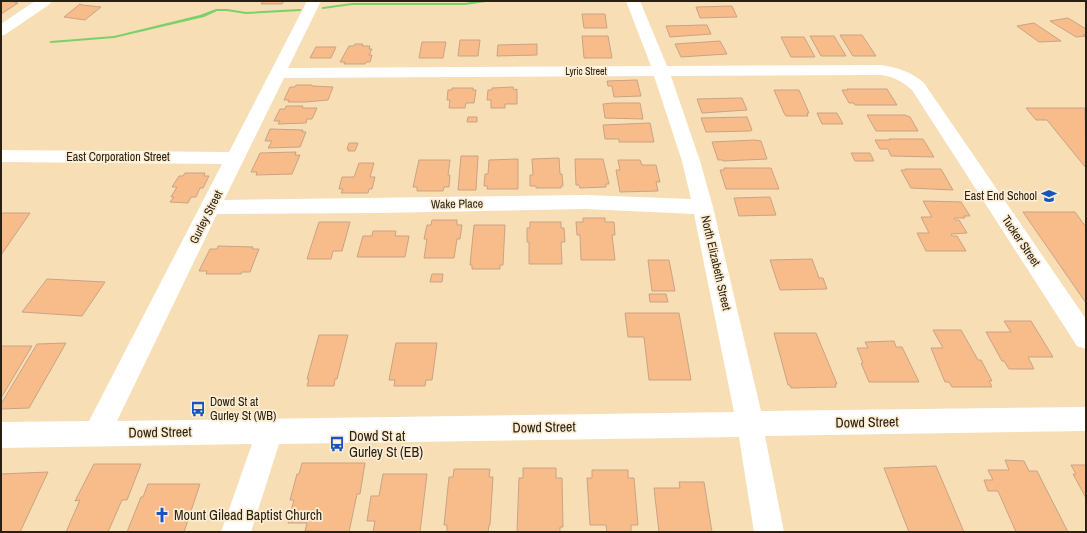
<svg xmlns="http://www.w3.org/2000/svg" width="1087" height="533" viewBox="0 0 1087 533" font-family="'Archivo Narrow',sans-serif">
<rect width="100%" height="100%" fill="#f7deb5"/>
<g fill="none" stroke-linecap="round" stroke-linejoin="round">
<!-- stream -->
<g fill="#7bd06c" fill-rule="evenodd">
<polygon points="476,1 488,1 486,2 465,5 352,5 323,9 321,8 323,7 352,3 465,3"/>
<polygon points="216,9 227,9 246,12 300,9 302,10 300,11 246,14 227,11 217,11 204,17 114,38 51,43 49,42 51,41 114,36 200,15"/>
</g>
</g>
<!-- building -->
<g fill="#f8bc8a" stroke="#c9a385">
<polygon points="1,1 17,2 15,3 18,3 1,14"/>
<polygon points="263,1 284,1 282,4 261,4"/>
<polygon points="80,4 82,5 101,7 85,20 64,17"/>
<polygon points="732,6 737,17 700,18 696,7"/>
<polygon points="582,14 605,14 607,28 584,28"/>
<polygon points="1068,18 1086,29 1086,34 1083,35 1085,36 1076,37 1050,21"/>
<polygon points="1034,23 1061,41 1039,42 1017,26"/>
<polygon points="703,25 707,25 711,34 670,37 666,26"/>
<polygon points="840,35 862,35 876,56 853,56"/>
<polygon points="582,36 608,36 612,58 584,58"/>
<polygon points="810,36 834,36 846,56 821,56"/>
<polygon points="781,37 804,37 815,57 791,57"/>
<polygon points="460,40 480,40 478,56 458,56"/>
<polygon points="720,41 727,54 681,57 675,44"/>
<polygon points="422,42 446,42 443,58 419,58"/>
<polygon points="355,44 363,44 362,46 370,46 369,49 372,49 369,55 372,55 370,62 366,62 365,64 344,64 345,62 340,62 349,46 354,46"/>
<polygon points="537,44 537,55 497,56 498,45"/>
<polygon points="316,47 336,47 331,58 310,58"/>
<polygon points="637,80 641,96 614,97 612,86 608,86 607,81"/>
<polygon points="296,85 312,85 312,86 333,87 328,100 305,102 288,102 289,100 284,100 290,87 295,87"/>
<polygon points="513,87 514,90 517,89 517,104 505,104 505,108 491,108 491,100 487,100 488,90 492,90 492,88"/>
<polygon points="452,88 473,88 473,90 476,90 474,103 466,103 465,108 449,108 450,100 447,100 448,90 452,90"/>
<polygon points="847,89 887,89 897,105 855,105 854,103 849,103 842,90 848,90"/>
<polygon points="774,90 799,90 809,113 807,113 808,116 786,116 784,113"/>
<polygon points="738,98 742,98 747,110 702,113 697,99"/>
<polygon points="613,103 640,103 643,119 605,118 603,104"/>
<polygon points="286,106 303,106 302,108 317,108 312,119 307,119 306,123 278,124 280,121 274,121 280,109 285,109"/>
<polygon points="1026,108 1085,108 1086,168 1047,120 1036,120"/>
<polygon points="817,113 837,113 843,124 822,124"/>
<polygon points="867,115 905,115 910,117 918,131 876,131"/>
<polygon points="468,117 477,117 477,122 467,122"/>
<polygon points="747,117 752,130 750,131 706,132 701,118"/>
<polygon points="650,123 654,142 619,142 619,139 605,139 603,125"/>
<polygon points="270,129 303,130 302,132 306,132 300,147 268,148 272,141 265,141"/>
<polygon points="889,139 923,139 934,157 891,156 888,149 880,149 875,140 890,140"/>
<polygon points="755,140 761,141 767,159 723,161 723,160 718,160 712,142"/>
<polygon points="349,143 358,143 355,151 348,151 349,149 347,149"/>
<polygon points="296,152 295,155 300,155 292,174 256,175 257,172 251,172 260,153"/>
<polygon points="851,153 870,153 874,161 855,161"/>
<polygon points="461,156 478,156 476,190 458,190"/>
<polygon points="559,158 560,174 562,174 563,186 561,186 561,188 536,188 536,186 530,186 530,175 533,175 532,159"/>
<polygon points="518,159 518,189 487,189 488,186 484,186 485,174 488,174 489,160"/>
<polygon points="575,159 603,159 609,184 606,184 606,187 580,188 579,185 576,185"/>
<polygon points="419,160 450,160 448,175 450,175 449,187 444,187 443,191 417,191 417,187 413,187"/>
<polygon points="618,160 640,160 642,165 656,165 660,182 656,182 658,191 620,192 616,170 620,170"/>
<polygon points="359,163 374,163 370,177 375,177 372,189 369,189 368,193 341,193 343,189 339,189 342,177 354,177"/>
<polygon points="724,168 771,168 779,189 726,189 720,170 724,170"/>
<polygon points="905,169 941,169 953,190 911,188 901,170 906,170"/>
<polygon points="185,173 205,173 204,176 209,176 203,188 200,188 196,197 191,197 188,203 170,202 174,197 171,197 177,187 172,187 179,176 183,176"/>
<polygon points="770,197 776,215 739,216 734,198"/>
<polygon points="923,201 961,202 970,216 964,216 965,218 954,218 955,220 959,220 967,233 951,234 952,236 957,236 966,251 926,251 917,233 929,233 921,217 932,217"/>
<polygon points="1023,212 1075,212 1086,227 1086,303"/>
<polygon points="1,213 30,213 1,255"/>
<polygon points="583,218 605,218 605,222 614,222 615,235 612,235 615,260 581,260 580,235 577,235 576,222 583,222"/>
<polygon points="432,220 457,220 457,225 462,225 460,239 457,239 454,258 424,258 427,239 424,239 427,225 431,225"/>
<polygon points="319,222 350,222 342,251 333,251 331,259 307,259"/>
<polygon points="530,222 561,222 561,228 564,228 565,242 561,242 562,264 529,264 529,242 527,242 527,228 530,228"/>
<polygon points="474,225 505,225 503,265 500,265 500,269 472,269 472,265 470,265"/>
<polygon points="373,231 396,231 395,236 409,236 405,257 357,257 363,236 372,236"/>
<polygon points="218,246 253,247 252,249 259,249 250,272 242,272 241,274 206,274 207,271 199,271 210,249 217,249"/>
<polygon points="812,259 819,278 823,278 827,289 780,290 770,260"/>
<polygon points="648,260 669,260 675,291 652,291"/>
<polygon points="432,274 443,274 442,282 430,282"/>
<polygon points="47,279 105,282 82,316 22,312"/>
<polygon points="649,294 666,294 668,302 650,302"/>
<polygon points="625,313 679,313 691,380 649,380 644,337 628,337"/>
<polygon points="1004,321 1031,321 1053,357 1028,357 1034,369 1009,369 1004,361 1002,361 986,332 1011,332"/>
<polygon points="933,330 961,330 978,360 981,360 992,381 989,381 992,387 952,387 949,382 945,382 931,348 943,348"/>
<polygon points="774,333 816,333 837,384 835,384 836,387 791,388 790,385 788,385"/>
<polygon points="319,335 348,335 337,379 335,379 334,386 307,386 309,379 307,379"/>
<polygon points="894,341 896,347 902,347 919,382 869,382 861,363 863,363 857,348 868,348 865,342"/>
<polygon points="66,343 29,408 1,409 1,404 37,344"/>
<polygon points="396,343 437,343 432,380 426,380 425,386 394,386 395,380 389,380"/>
<polygon points="1,346 32,346 1,398"/>
<polygon points="1005,460 1024,461 1029,471 1037,471 1068,532 1016,532 998,491 988,491 984,480 993,480 988,470 1009,470"/>
<polygon points="302,463 365,463 360,494 357,494 349,532 305,531 307,523 288,523 294,500 290,500 297,474 299,474"/>
<polygon points="94,464 141,464 127,500 122,500 108,532 66,532 80,500 75,501"/>
<polygon points="1071,465 1086,465 1086,498 1073,474 1076,474"/>
<polygon points="936,466 964,532 909,532 884,468"/>
<polygon points="523,468 556,468 556,478 562,478 563,527 560,527 560,532 517,532 519,478 523,478"/>
<polygon points="454,469 490,469 489,477 493,477 490,525 489,525 488,532 447,532 447,525 444,525 449,477 453,477"/>
<polygon points="592,470 628,470 628,478 634,478 638,525 631,525 631,532 607,532 606,525 590,525 587,478 592,478"/>
<polygon points="48,472 20,532 1,532 1,474"/>
<polygon points="383,474 427,474 420,532 373,532 375,521 367,521 371,496 379,496"/>
<polygon points="679,482 704,482 712,532 659,532 654,488 680,488"/>
<polygon points="148,484 200,484 184,532 127,532 141,497 143,497"/>
</g>
<g fill="none" stroke-linecap="round" stroke-linejoin="round">
<!-- minor -->
<path fill="#fff" fill-rule="evenodd" d="M307,1H321L288,68L651,66L626,1H640L667,66L882,65C898,68 912,72 924,83L1086,319V349L1077,346L912,90C903,82 894,77 882,75L671,76L700,161L713,207L761,411L1086,407V431L765,436L784,532H754L739,437L279,444L251,532H221L252,444L1,448V422L89,421L222,164L1,162V150L229,152ZM654,76L682,161L691,199L585,195L224,200L284,78ZM585,209L694,214L734,412L117,421L217,214L380,213Z"/>
<!-- major -->
<polygon fill="#fff" fill-rule="evenodd" points="35,1 52,1 50,4 6,34 1,36 1,24"/>
</g>
<!-- icons -->
<defs>
<g id="school-bare" transform="scale(1.2)"><path d="M0-5L7-2L0 1L-7-2ZM-4 1L0 2.5L4 1V4Q0 6-4 4Z" fill="#1655c1" stroke="#fcedd4" stroke-width="2.5" paint-order="stroke"/></g>
<g id="bus-bare" transform="scale(1.2)"><path d="M-5-6H5V4H4V6H2V4H-2V6H-4V4H-5ZM-3.5-4V0h7V-4ZM-3.5 1.2v1.5H-2V1.2ZM2 1.2v1.5H3.5V1.2Z" fill="#1655c1" stroke="#fcedd4" stroke-width="2.5" paint-order="stroke"/></g>
<g id="church-bare" transform="scale(1.2)"><path d="M-1.2-6h2.4v3.5h3.3v2.4h-3.3V6h-2.4V-.1h-3.3v-2.4h3.3Z" fill="#1655c1" stroke="#fcedd4" stroke-width="2.5" paint-order="stroke"/></g>
</defs>
<g fill-rule="evenodd">
<use href="#school-bare" x="1049" y="196"/>
<use href="#bus-bare" x="198" y="409"/>
<use href="#bus-bare" x="337" y="444"/>
<use href="#church-bare" x="162" y="515"/>
</g>
<g text-anchor="middle" dominant-baseline="central" stroke-width="3.5" stroke-linejoin="round" paint-order="stroke">
<!-- far-street labels -->
<g font-size="10" fill="#292010" stroke="#fcedd4">
<text x="586" y="71">Lyric Street</text>
</g>
<!-- street labels -->
<g font-size="12" fill="#292010" stroke="#fcedd4">
<text x="118" y="157">East Corporation Street</text>
<text transform="translate(457 204) rotate(-1)">Wake Place</text>
<text transform="translate(206 217) rotate(-63)">Gurley Street</text>
<text transform="translate(1021 241) rotate(56)">Tucker Street</text>
<text transform="translate(716 263) rotate(77)">North Elizabeth Street</text>
</g>
<!-- poi labels -->
<g font-size="12" fill="#292010" stroke="#fcedd4" text-anchor="end">
<text x="1037" y="196">East End School</text>
<text x="210" y="402" text-anchor="start">Dowd St at<tspan x="210" dy="14">Gurley St (WB)</tspan></text>
</g>
<!-- near-street labels -->
<g font-size="14" fill="#292010" stroke="#fcedd4">
<text transform="translate(867 422) rotate(-1)">Dowd Street</text>
<text transform="translate(544 427) rotate(-1)">Dowd Street</text>
<text transform="translate(160 432) rotate(-1)">Dowd Street</text>
</g>
<!-- near-poi labels -->
<g font-size="14" fill="#292010" stroke="#fcedd4" text-anchor="start">
<text x="349" y="436">Dowd St at<tspan x="349" dy="16">Gurley St (EB)</tspan></text>
<text x="174" y="515">Mount Gilead Baptist Church</text>
</g>
</g>
<!-- border -->
<rect width="1087" height="533" fill="none" stroke="#292010" stroke-width="4"/>
</svg>
